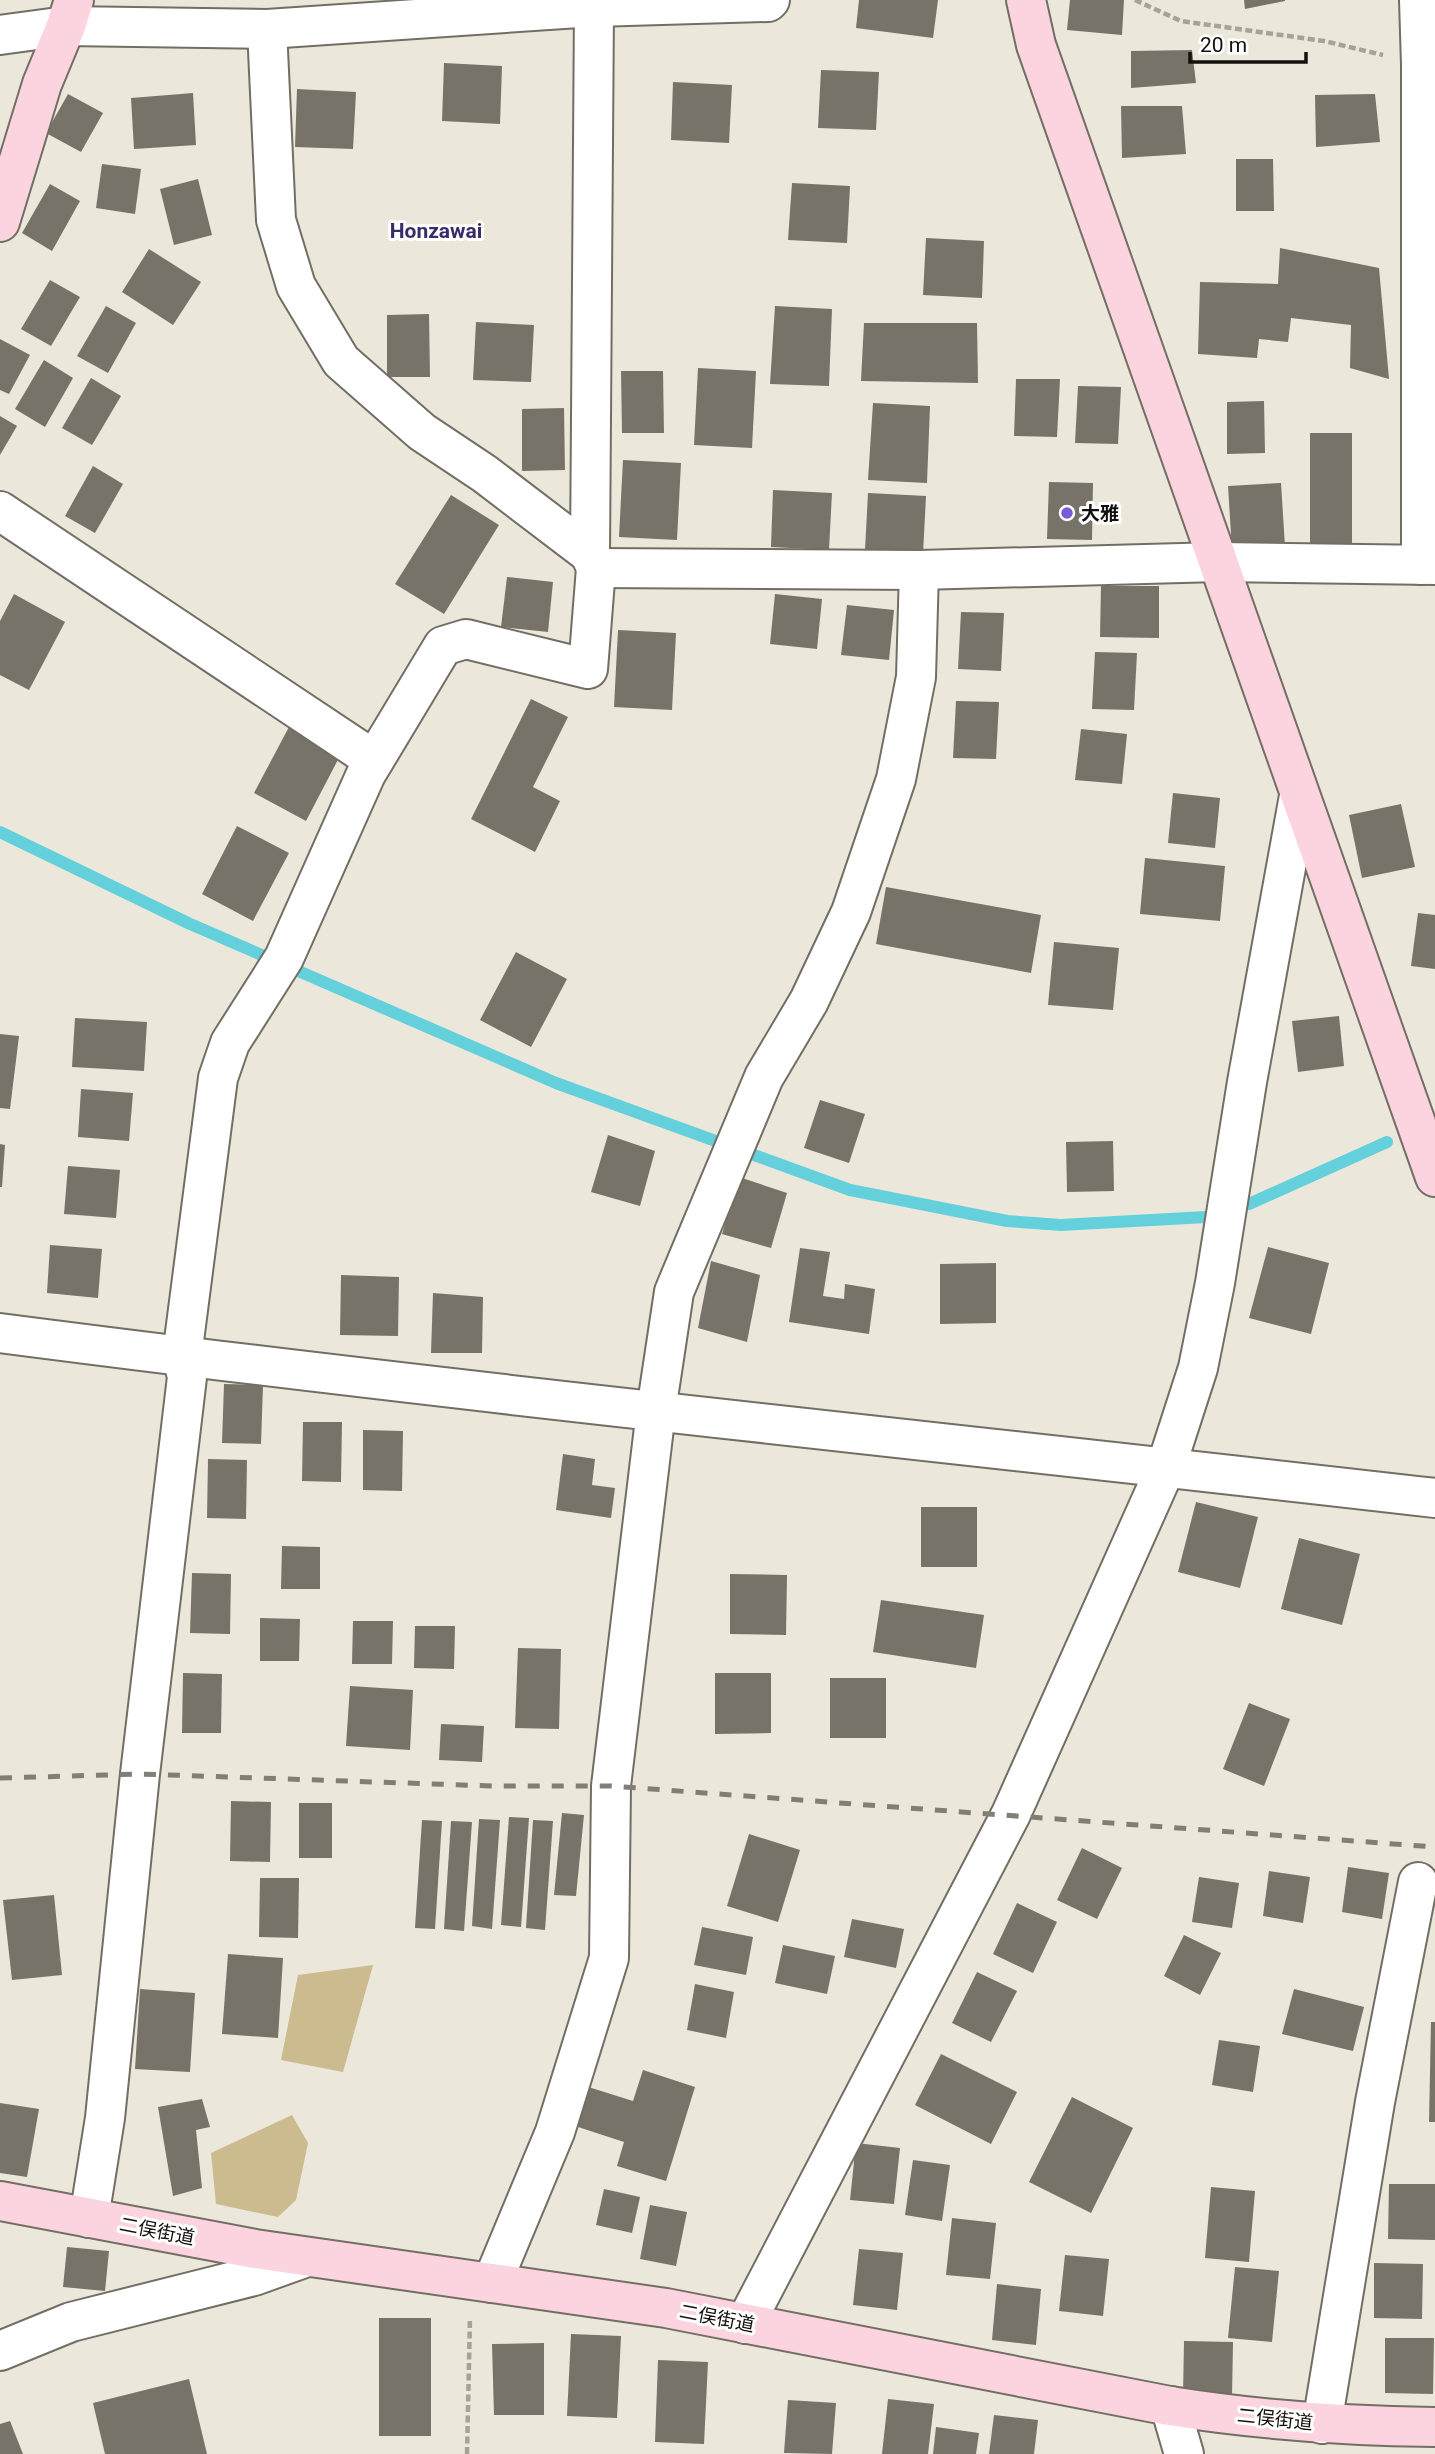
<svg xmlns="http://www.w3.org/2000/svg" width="1435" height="2454" viewBox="0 0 1435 2454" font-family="Roboto,'Noto Sans JP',sans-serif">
<rect width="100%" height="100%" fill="#ece7db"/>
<!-- green -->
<g fill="#cbbb8e">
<polygon points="373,1965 343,2072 281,2060 298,1975"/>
<polygon points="292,2115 308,2143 296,2200 278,2217 216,2204 211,2153"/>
</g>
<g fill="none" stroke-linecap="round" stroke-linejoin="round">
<!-- stream -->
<g stroke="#63d0db" stroke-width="12">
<polyline points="0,832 188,923 556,1083 850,1190 1007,1221 1061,1225 1206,1217"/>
<polyline points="1249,1204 1387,1142"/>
</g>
</g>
<!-- building -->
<g fill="#777368">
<polygon points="859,0 938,0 933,38 856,28"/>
<polygon points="1070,0 1124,0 1122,35 1067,30"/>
<polygon points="1244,0 1285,0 1285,1 1245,9"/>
<polygon points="1192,50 1196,83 1131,88 1131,51"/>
<polygon points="444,63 502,66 500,124 442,121"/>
<polygon points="821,70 879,72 876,130 818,128"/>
<polygon points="673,82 732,85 729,143 671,140"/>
<polygon points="297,89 356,92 353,149 295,147"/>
<polygon points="193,93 196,145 134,149 131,98"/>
<polygon points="68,94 103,113 81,152 46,133"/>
<polygon points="1375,94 1380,142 1316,147 1315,95"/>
<polygon points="1121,106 1182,106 1186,154 1122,158"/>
<polygon points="1236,159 1273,159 1274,211 1236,211"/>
<polygon points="102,164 141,169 135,214 96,208"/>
<polygon points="198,179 212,235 174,245 160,189"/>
<polygon points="792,183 850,186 847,243 788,240"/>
<polygon points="50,184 80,201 52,251 22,233"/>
<polygon points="926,238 984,241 982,298 923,295"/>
<polygon points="1280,248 1379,268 1389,379 1350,368 1351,325 1291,318 1288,342 1259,339 1257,358 1198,354 1200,282 1278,284"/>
<polygon points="149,249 201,282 173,325 122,292"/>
<polygon points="50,280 80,297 51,346 21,329"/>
<polygon points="106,306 136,323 108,373 77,356"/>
<polygon points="775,306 832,309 829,386 770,384"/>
<polygon points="429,314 430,377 387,377 387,315"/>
<polygon points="476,322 534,325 531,382 473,380"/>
<polygon points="864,323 977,323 978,383 861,381"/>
<polygon points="0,339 30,355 9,394 0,390"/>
<polygon points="44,360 73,378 45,427 15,409"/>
<polygon points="698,368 756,371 752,448 694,445"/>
<polygon points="621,371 663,371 664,433 622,433"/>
<polygon points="91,378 121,396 92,445 62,428"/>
<polygon points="1016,379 1060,379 1057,437 1014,436"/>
<polygon points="1078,386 1121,387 1118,444 1075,443"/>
<polygon points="1264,401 1265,453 1227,454 1227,402"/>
<polygon points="873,403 930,406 927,483 868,480"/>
<polygon points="564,408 565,470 522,471 522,409"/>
<polygon points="0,416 17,426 0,455"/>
<rect x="1310" y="433" width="42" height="116"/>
<polygon points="623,460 681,463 677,540 619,537"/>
<polygon points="93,466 123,484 95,533 65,516"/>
<polygon points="1049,482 1093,483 1092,540 1047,539"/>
<polygon points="1281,483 1285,547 1232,550 1228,486"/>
<polygon points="773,490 832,493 829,550 771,547"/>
<polygon points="868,493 926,496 923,554 865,550"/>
<polygon points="451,495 499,525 444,614 395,584"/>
<polygon points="507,577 553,582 548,632 501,627"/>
<polygon points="1101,586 1159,586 1159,638 1100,637"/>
<polygon points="14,594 65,622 29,690 0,675 0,621"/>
<polygon points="775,594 822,599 817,649 770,644"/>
<polygon points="847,605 894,610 889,660 841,655"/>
<polygon points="961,612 1004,613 1001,671 958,669"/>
<polygon points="618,630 676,633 672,710 614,707"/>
<polygon points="1095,652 1137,653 1134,710 1092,709"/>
<polygon points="531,699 568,717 533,787 560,801 535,852 471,819"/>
<polygon points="956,701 999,702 996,759 953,758"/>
<polygon points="290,725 342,752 306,821 254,793"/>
<polygon points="1081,729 1127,734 1122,784 1075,780"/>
<polygon points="1173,793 1220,798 1215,848 1168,843"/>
<polygon points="1401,804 1415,867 1362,878 1349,815"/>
<polygon points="237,826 289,853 253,921 202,894"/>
<polygon points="1145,858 1225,866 1220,921 1140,914"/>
<polygon points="886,887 1041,915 1031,973 876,944"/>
<polygon points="1418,913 1435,915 1435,969 1411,966"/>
<polygon points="1054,942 1119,948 1113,1010 1048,1005"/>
<polygon points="516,952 567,979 531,1047 480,1020"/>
<polygon points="1339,1016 1344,1066 1298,1072 1292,1021"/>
<polygon points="75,1018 147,1022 144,1071 72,1067"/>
<polygon points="0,1034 19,1036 10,1109 0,1108"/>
<polygon points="81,1089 133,1093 129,1141 78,1137"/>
<polygon points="820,1100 865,1114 849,1163 804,1148"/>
<polygon points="608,1135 655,1151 640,1206 591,1192"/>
<polygon points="1113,1141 1114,1191 1067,1192 1066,1142"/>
<polygon points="0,1144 5,1145 2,1187 0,1187"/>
<polygon points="68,1166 120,1170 116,1218 64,1214"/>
<polygon points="739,1177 787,1193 771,1248 722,1234"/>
<polygon points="50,1245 102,1249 98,1298 47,1293"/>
<polygon points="1268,1247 1329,1263 1311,1334 1249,1318"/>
<polygon points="800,1248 830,1252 823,1296 844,1299 845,1284 875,1289 869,1334 789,1322"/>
<polygon points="711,1261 760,1275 747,1342 698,1328"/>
<polygon points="996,1263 996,1323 940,1324 940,1264"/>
<polygon points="341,1275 399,1277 398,1336 340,1335"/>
<polygon points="433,1293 483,1297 482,1353 431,1353"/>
<polygon points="224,1384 263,1385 261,1444 222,1443"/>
<polygon points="303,1422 342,1422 341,1482 302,1481"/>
<polygon points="363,1430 403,1431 402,1491 363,1490"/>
<polygon points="563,1454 595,1459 592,1485 615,1488 611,1518 556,1510"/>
<polygon points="208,1459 247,1460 246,1519 207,1518"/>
<polygon points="1196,1502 1258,1517 1240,1588 1178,1572"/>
<rect x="921" y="1507" width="56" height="60"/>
<polygon points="1299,1538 1360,1554 1342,1625 1281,1609"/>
<polygon points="282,1546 320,1547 320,1589 281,1589"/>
<polygon points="192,1573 231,1574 230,1634 190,1633"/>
<polygon points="730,1574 787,1575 786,1635 730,1634"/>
<polygon points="881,1600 984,1615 976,1668 873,1652"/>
<polygon points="260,1618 300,1619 299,1661 260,1661"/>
<polygon points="353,1621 393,1621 392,1664 352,1664"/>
<polygon points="415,1626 455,1626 454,1669 414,1668"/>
<polygon points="518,1648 561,1649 559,1729 515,1728"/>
<polygon points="183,1673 222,1674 221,1733 182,1733"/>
<polygon points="715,1673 771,1673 771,1733 715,1734"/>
<rect x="830" y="1678" width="56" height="60"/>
<polygon points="350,1686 413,1690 410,1750 346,1746"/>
<polygon points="1249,1703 1290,1719 1264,1786 1223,1769"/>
<polygon points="441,1724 484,1726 482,1762 439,1760"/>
<polygon points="231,1801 271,1802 270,1862 230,1861"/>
<rect x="299" y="1803" width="33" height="55"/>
<polygon points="562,1813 584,1815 576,1896 554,1895"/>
<polygon points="509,1817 529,1818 521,1927 501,1925"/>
<polygon points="479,1819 500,1820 492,1929 472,1926"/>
<polygon points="422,1820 442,1821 435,1929 415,1928"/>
<polygon points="533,1820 553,1821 545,1930 526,1928"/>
<polygon points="451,1821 472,1822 464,1931 444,1929"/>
<polygon points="749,1834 800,1850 778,1922 727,1906"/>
<polygon points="1082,1848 1122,1868 1097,1919 1057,1900"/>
<polygon points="1348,1867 1389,1873 1382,1919 1342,1912"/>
<polygon points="1269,1871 1310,1877 1303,1923 1263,1916"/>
<polygon points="1199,1877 1239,1883 1232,1928 1192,1922"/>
<polygon points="260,1878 299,1878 298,1938 259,1937"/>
<polygon points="54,1895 62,1975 12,1980 3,1900"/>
<polygon points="1017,1903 1057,1922 1033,1973 993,1954"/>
<polygon points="852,1919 904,1929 896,1968 844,1957"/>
<polygon points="702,1927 753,1937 746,1975 694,1965"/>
<polygon points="1184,1935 1221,1953 1200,1995 1164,1976"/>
<polygon points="783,1945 835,1956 827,1994 775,1983"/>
<polygon points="228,1954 283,1958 278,2038 222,2034"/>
<polygon points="977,1972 1017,1991 991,2042 952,2023"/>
<polygon points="695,1984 734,1992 726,2038 687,2030"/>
<polygon points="140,1989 195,1993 190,2072 135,2069"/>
<polygon points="1294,1989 1364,2007 1353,2051 1282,2034"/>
<polygon points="1431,2022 1435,2022 1435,2122 1429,2122"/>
<polygon points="1219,2040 1260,2046 1253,2092 1212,2085"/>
<polygon points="941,2054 1017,2092 991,2144 915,2105"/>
<polygon points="643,2070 695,2087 666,2181 617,2166 624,2142 569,2124 582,2085 633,2101"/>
<polygon points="1072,2097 1133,2128 1091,2213 1029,2182"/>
<polygon points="202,2099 210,2127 196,2130 202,2188 173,2196 158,2107"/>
<polygon points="0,2103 39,2109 27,2177 0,2173"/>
<polygon points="856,2143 900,2148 894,2204 850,2200"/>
<polygon points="913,2160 950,2165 942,2221 905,2215"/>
<polygon points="1389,2184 1435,2184 1435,2240 1388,2239"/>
<polygon points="1211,2187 1255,2191 1249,2262 1205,2258"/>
<polygon points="604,2189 640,2197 632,2233 596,2225"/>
<polygon points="650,2205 687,2212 676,2266 640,2259"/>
<polygon points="952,2218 996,2223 990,2279 946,2275"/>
<polygon points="67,2247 109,2251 105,2291 63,2287"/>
<polygon points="859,2249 903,2253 897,2310 853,2305"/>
<polygon points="1065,2255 1109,2259 1103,2316 1059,2311"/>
<polygon points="1374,2263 1423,2264 1422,2319 1374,2318"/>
<polygon points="1235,2267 1279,2271 1272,2342 1228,2338"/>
<polygon points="997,2284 1041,2289 1036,2345 992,2340"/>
<rect x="379" y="2318" width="52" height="118"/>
<polygon points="571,2334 621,2336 617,2418 567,2416"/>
<polygon points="1385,2338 1434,2338 1433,2394 1385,2393"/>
<polygon points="1184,2341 1233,2342 1232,2397 1183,2396"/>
<polygon points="544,2343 544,2415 494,2415 492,2344"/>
<polygon points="658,2360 708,2362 704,2444 655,2442"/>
<polygon points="189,2379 207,2454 105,2454 93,2403"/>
<polygon points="888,2399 934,2404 928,2454 882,2454"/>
<polygon points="788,2400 836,2403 832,2454 784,2453"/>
<polygon points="994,2415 1038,2420 1034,2454 989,2454"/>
<polygon points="10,2421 23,2454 0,2454 0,2424"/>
<polygon points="936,2427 979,2433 976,2454 933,2454"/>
</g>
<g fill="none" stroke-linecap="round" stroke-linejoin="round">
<!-- street casing -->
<g stroke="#726e64" stroke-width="42">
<g id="street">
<polyline points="1419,0 1421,65 1421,565"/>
<polyline points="267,29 276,220 296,286 341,361 422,432 485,474 590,554"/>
<polyline points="0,35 66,26 267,29 594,7 768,2 770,0"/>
<polyline points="0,511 374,760"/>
<polyline points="596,568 919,570 1219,562 1435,565"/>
<path d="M0,1333C478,1395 957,1443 1435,1498"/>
<polyline points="89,2218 105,2118 140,1774 187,1377 182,1356 218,1078 230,1043 284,958 366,774 443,646 466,639 588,669 596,568 590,554 594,7"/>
<polyline points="492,2283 555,2132 609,1958 611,1786 656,1411 674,1292 764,1077 809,1001 851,912 896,779 916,677 919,570"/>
<polyline points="745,2324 1011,1814 1166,1467 1198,1368 1215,1283 1247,1082 1299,796"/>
<polyline points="0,2351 71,2322 254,2276 307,2257"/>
<polyline points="1170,2406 1184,2454"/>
<polyline points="1322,2424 1375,2102 1418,1882"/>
</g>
</g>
<!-- secondary casing -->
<g stroke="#726e64" stroke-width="42">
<g id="secondary">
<polyline points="1026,0 1036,45 1435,1177"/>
<polyline points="0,222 42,84 66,26 74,0"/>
<path d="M0,2201L255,2249L666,2308L1170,2406C1258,2420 1346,2426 1435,2427"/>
</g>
</g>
<!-- path -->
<g stroke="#a6a298" stroke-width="4.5" stroke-dasharray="7 3.5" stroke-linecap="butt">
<polyline points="1135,0 1181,21 1324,41 1383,55"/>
<polyline points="467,2454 470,2318"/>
</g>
<!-- street -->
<use href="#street" stroke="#fff" stroke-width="38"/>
<!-- secondary -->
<use href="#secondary" stroke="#fcd4e0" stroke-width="38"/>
<!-- rail -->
<polyline stroke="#817e76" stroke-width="5" stroke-dasharray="12 12" stroke-linecap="butt" points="0,1778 140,1774 493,1786 611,1786 1435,1847"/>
</g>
<!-- markers -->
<circle fill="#775cd6" stroke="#fff" stroke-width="2.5" cx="1067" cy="513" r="7"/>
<g text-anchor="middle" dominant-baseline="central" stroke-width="6" stroke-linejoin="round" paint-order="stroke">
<!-- poi labels -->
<g font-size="19" font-weight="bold" fill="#13110d" stroke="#fff" text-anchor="start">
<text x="1081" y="513">大雅</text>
</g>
<!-- street labels -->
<g font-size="19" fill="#13110d" stroke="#fff">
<text transform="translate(157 2231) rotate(11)">二俣街道</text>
<text transform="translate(717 2318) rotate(11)">二俣街道</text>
<text transform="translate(1275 2419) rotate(6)">二俣街道</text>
</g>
<!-- neighbourhood labels -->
<g font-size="21" font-weight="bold" fill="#392d68" stroke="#fff">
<text x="436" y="231">Honzawai</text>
</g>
</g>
<!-- scale -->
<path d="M1190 52v10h116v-10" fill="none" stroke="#13110d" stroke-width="3.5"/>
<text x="1200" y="52" font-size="21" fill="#13110d" stroke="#ffffff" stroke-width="5" paint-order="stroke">20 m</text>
</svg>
